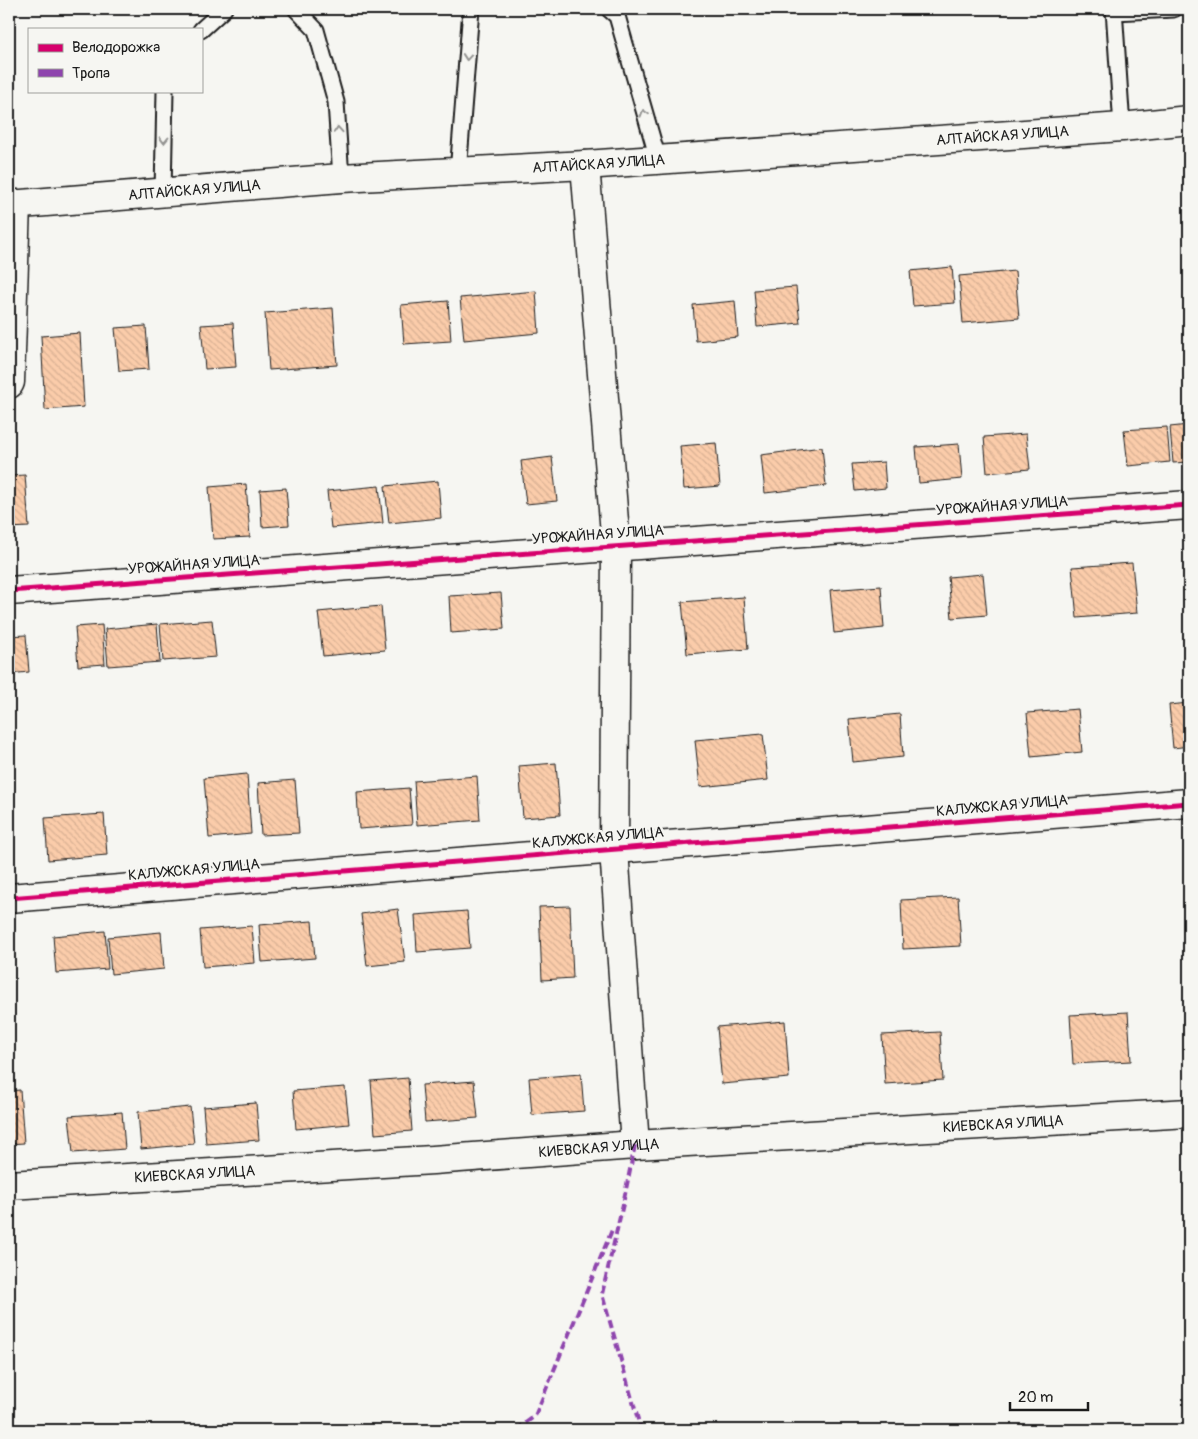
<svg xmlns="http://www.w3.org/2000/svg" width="1198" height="1439" viewBox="0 0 1198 1439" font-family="Pangolin,sans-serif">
<defs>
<pattern id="building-back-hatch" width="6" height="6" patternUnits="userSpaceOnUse" patternTransform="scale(1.25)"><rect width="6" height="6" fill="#fbccaa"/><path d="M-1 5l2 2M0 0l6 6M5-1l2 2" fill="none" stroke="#d7af92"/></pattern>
</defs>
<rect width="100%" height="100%" fill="#f6f6f2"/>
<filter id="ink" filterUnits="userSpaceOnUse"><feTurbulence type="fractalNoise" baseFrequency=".02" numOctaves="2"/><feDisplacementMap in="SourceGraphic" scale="10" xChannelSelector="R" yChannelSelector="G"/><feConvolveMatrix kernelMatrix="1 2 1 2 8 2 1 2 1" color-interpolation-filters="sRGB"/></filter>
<g filter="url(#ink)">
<!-- building -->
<g fill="url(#building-back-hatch)" stroke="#1c1c1c">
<polygon points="952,267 955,303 913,306 910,271"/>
<polygon points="1015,271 1019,318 963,323 959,276"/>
<polygon points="796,287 800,323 757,327 754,290"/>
<polygon points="536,291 539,333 464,340 460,298"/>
<polygon points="448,301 451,341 404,344 401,305"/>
<polygon points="735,301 738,337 696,341 693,305"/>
<polygon points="333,308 337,365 269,370 265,313"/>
<polygon points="233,323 236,367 205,369 201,325"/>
<polygon points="146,326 149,369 119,371 115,328"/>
<polygon points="80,333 84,407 45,410 41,336"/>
<polygon points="1189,425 1189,462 1173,463 1170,427"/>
<polygon points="1167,427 1170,462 1128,466 1124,430"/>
<polygon points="1026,434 1030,469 987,473 984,437"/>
<polygon points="716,443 720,486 684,489 680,446"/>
<polygon points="959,444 962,479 919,483 916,447"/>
<polygon points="822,447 826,486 765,493 761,455"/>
<polygon points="552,457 557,501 526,504 521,461"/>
<polygon points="884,462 886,488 855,491 852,464"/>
<polygon points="25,475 29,527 9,528 9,476"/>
<polygon points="438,481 441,518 389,523 385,486"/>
<polygon points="246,484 250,537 213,539 209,487"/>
<polygon points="379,486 383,523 331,528 327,491"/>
<polygon points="286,488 289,525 262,527 260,490"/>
<polygon points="1132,563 1137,613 1077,618 1072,567"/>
<polygon points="983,574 987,615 952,618 948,577"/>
<polygon points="881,586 884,628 834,633 830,590"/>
<polygon points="501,593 504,629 451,633 449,596"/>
<polygon points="744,597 748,649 687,654 682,602"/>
<polygon points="381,606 385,650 323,656 318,612"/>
<polygon points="212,620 216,657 163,661 160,624"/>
<polygon points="157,624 160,662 108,666 105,629"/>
<polygon points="102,625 105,664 78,666 75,627"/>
<polygon points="26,635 29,672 9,674 9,636"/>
<polygon points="1189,703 1189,746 1173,748 1169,705"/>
<polygon points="1078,709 1082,752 1031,757 1027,713"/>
<polygon points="900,714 903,757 853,762 849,719"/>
<polygon points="763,734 768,780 700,787 695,740"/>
<polygon points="556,763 560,815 523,818 519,766"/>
<polygon points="247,774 251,834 209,838 204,778"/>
<polygon points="477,776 480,820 417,825 414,781"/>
<polygon points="295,780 299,833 261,835 258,783"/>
<polygon points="409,788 412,825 359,829 357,792"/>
<polygon points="104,814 107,855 48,860 45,818"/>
<polygon points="958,897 961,946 903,949 901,900"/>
<polygon points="570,906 573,978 542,980 539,907"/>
<polygon points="398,909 405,962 367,966 361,914"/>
<polygon points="467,911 470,948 417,952 415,915"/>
<polygon points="312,921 315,958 262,962 259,925"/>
<polygon points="252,926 255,963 203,967 200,930"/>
<polygon points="105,931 108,969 56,973 53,936"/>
<polygon points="161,932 164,969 111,974 108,937"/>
<polygon points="1128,1012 1131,1061 1073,1064 1070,1015"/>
<polygon points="785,1021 789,1078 722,1084 717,1027"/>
<polygon points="940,1032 943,1080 885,1084 882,1035"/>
<polygon points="581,1074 584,1111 532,1115 529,1078"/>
<polygon points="408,1078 412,1131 375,1134 371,1081"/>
<polygon points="474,1081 478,1118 425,1122 422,1085"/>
<polygon points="345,1087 349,1124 296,1129 293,1091"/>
<polygon points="20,1090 24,1143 9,1144 9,1091"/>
<polygon points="256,1103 259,1140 206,1144 203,1107"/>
<polygon points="190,1107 194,1144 141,1149 138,1112"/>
<polygon points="122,1112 125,1149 73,1153 69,1116"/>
</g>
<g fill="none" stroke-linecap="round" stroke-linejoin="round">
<!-- lane casing -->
<g stroke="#1c1c1c" stroke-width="19">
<g id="lane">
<polyline points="296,9 316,30 336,102 341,178"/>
<polyline points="609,9 617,16 658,159"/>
<polyline points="1114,9 1122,127"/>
<polyline points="1114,12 1174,9"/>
<polyline points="201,30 224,9"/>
<polyline points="458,173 471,9"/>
<polyline points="163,193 165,91"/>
</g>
</g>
<!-- street casing -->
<g stroke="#1c1c1c" stroke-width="31">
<g id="street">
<polyline points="585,165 616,546 614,850 635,1145"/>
<polyline points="9,384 10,382 16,204"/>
<polyline points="9,591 1189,505"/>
<polyline points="9,898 1189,803"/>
<path id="s1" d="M9,1185L433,1160L635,1145L1189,1113"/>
</g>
</g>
<!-- secondary casing -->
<g stroke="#1c1c1c" stroke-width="31">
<g id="secondary">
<path id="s2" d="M9,205L341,178L585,165L1122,127L1189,120"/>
</g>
</g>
<!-- lane -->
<use href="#lane" stroke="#f6f6f2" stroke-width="15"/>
<!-- street -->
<use href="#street" stroke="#f6f6f2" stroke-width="28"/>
<!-- secondary -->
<use href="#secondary" stroke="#f6f6f2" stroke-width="28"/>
<!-- quiet -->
<g stroke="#8e44ad" stroke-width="4" stroke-dasharray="8 4" stroke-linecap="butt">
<polyline points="635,1145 623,1204 602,1294 641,1430"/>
<polyline points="516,1430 535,1416 612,1230"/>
</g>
<!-- cycleway casing -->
<g stroke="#f6f6f2" stroke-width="8">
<g id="cycleway">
<polyline points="9,591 1189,505"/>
<polyline points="9,898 1189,803"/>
</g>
</g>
<!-- cycleway -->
<use href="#cycleway" stroke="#d6006c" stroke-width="5"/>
</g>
<!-- one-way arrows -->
<defs><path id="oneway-chevron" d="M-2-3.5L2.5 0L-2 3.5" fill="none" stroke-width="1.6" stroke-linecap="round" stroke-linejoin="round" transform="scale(1.25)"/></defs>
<g stroke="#949492">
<use href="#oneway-chevron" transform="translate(467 57) rotate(95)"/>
<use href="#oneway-chevron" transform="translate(644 113) rotate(-106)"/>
<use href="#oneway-chevron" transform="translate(338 130) rotate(-94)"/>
<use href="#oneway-chevron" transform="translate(164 140) rotate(91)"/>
</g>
</g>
<g text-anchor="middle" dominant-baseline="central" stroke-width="5" stroke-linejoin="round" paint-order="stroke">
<!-- street labels -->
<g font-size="15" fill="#1c1c1c" stroke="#f6f6f2">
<text stroke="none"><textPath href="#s2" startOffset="996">АЛТАЙСКАЯ УЛИЦА</textPath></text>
<text stroke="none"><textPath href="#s2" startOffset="591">АЛТАЙСКАЯ УЛИЦА</textPath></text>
<text stroke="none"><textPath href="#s2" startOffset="186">АЛТАЙСКАЯ УЛИЦА</textPath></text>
<text transform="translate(1002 506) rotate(-4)">УРОЖАЙНАЯ УЛИЦА</text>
<text transform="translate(598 535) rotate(-4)">УРОЖАЙНАЯ УЛИЦА</text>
<text transform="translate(194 565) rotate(-4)">УРОЖАЙНАЯ УЛИЦА</text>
<text transform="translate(1002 806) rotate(-5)">КАЛУЖСКАЯ УЛИЦА</text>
<text transform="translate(598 838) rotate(-5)">КАЛУЖСКАЯ УЛИЦА</text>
<text transform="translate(194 870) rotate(-5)">КАЛУЖСКАЯ УЛИЦА</text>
<text stroke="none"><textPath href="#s1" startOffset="996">КИЕВСКАЯ УЛИЦА</textPath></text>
<text stroke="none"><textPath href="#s1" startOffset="591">КИЕВСКАЯ УЛИЦА</textPath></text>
<text stroke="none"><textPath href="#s1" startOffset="186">КИЕВСКАЯ УЛИЦА</textPath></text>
</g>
</g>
<!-- margin -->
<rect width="1198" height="1439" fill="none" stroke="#f6f6f2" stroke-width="30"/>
<rect x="15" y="15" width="1168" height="1409" fill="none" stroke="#1c1c1c" stroke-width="2" filter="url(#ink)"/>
<!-- legend -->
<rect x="28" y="28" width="175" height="65" fill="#f6f6f2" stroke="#9f9f9c"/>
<rect x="38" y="44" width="25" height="8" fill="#d6006c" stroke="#9f9f9c"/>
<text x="72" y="52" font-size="15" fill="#1c1c1c">Велодорожка</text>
<rect x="38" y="69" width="25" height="8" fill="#8e44ad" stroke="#9f9f9c"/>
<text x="72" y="78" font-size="15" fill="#1c1c1c">Тропа</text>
<!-- scale -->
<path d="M1010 1402v8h78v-8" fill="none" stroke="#1c1c1c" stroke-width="2.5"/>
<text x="1018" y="1402" font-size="15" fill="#1c1c1c" stroke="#f6f6f2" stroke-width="4" paint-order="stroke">20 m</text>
</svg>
